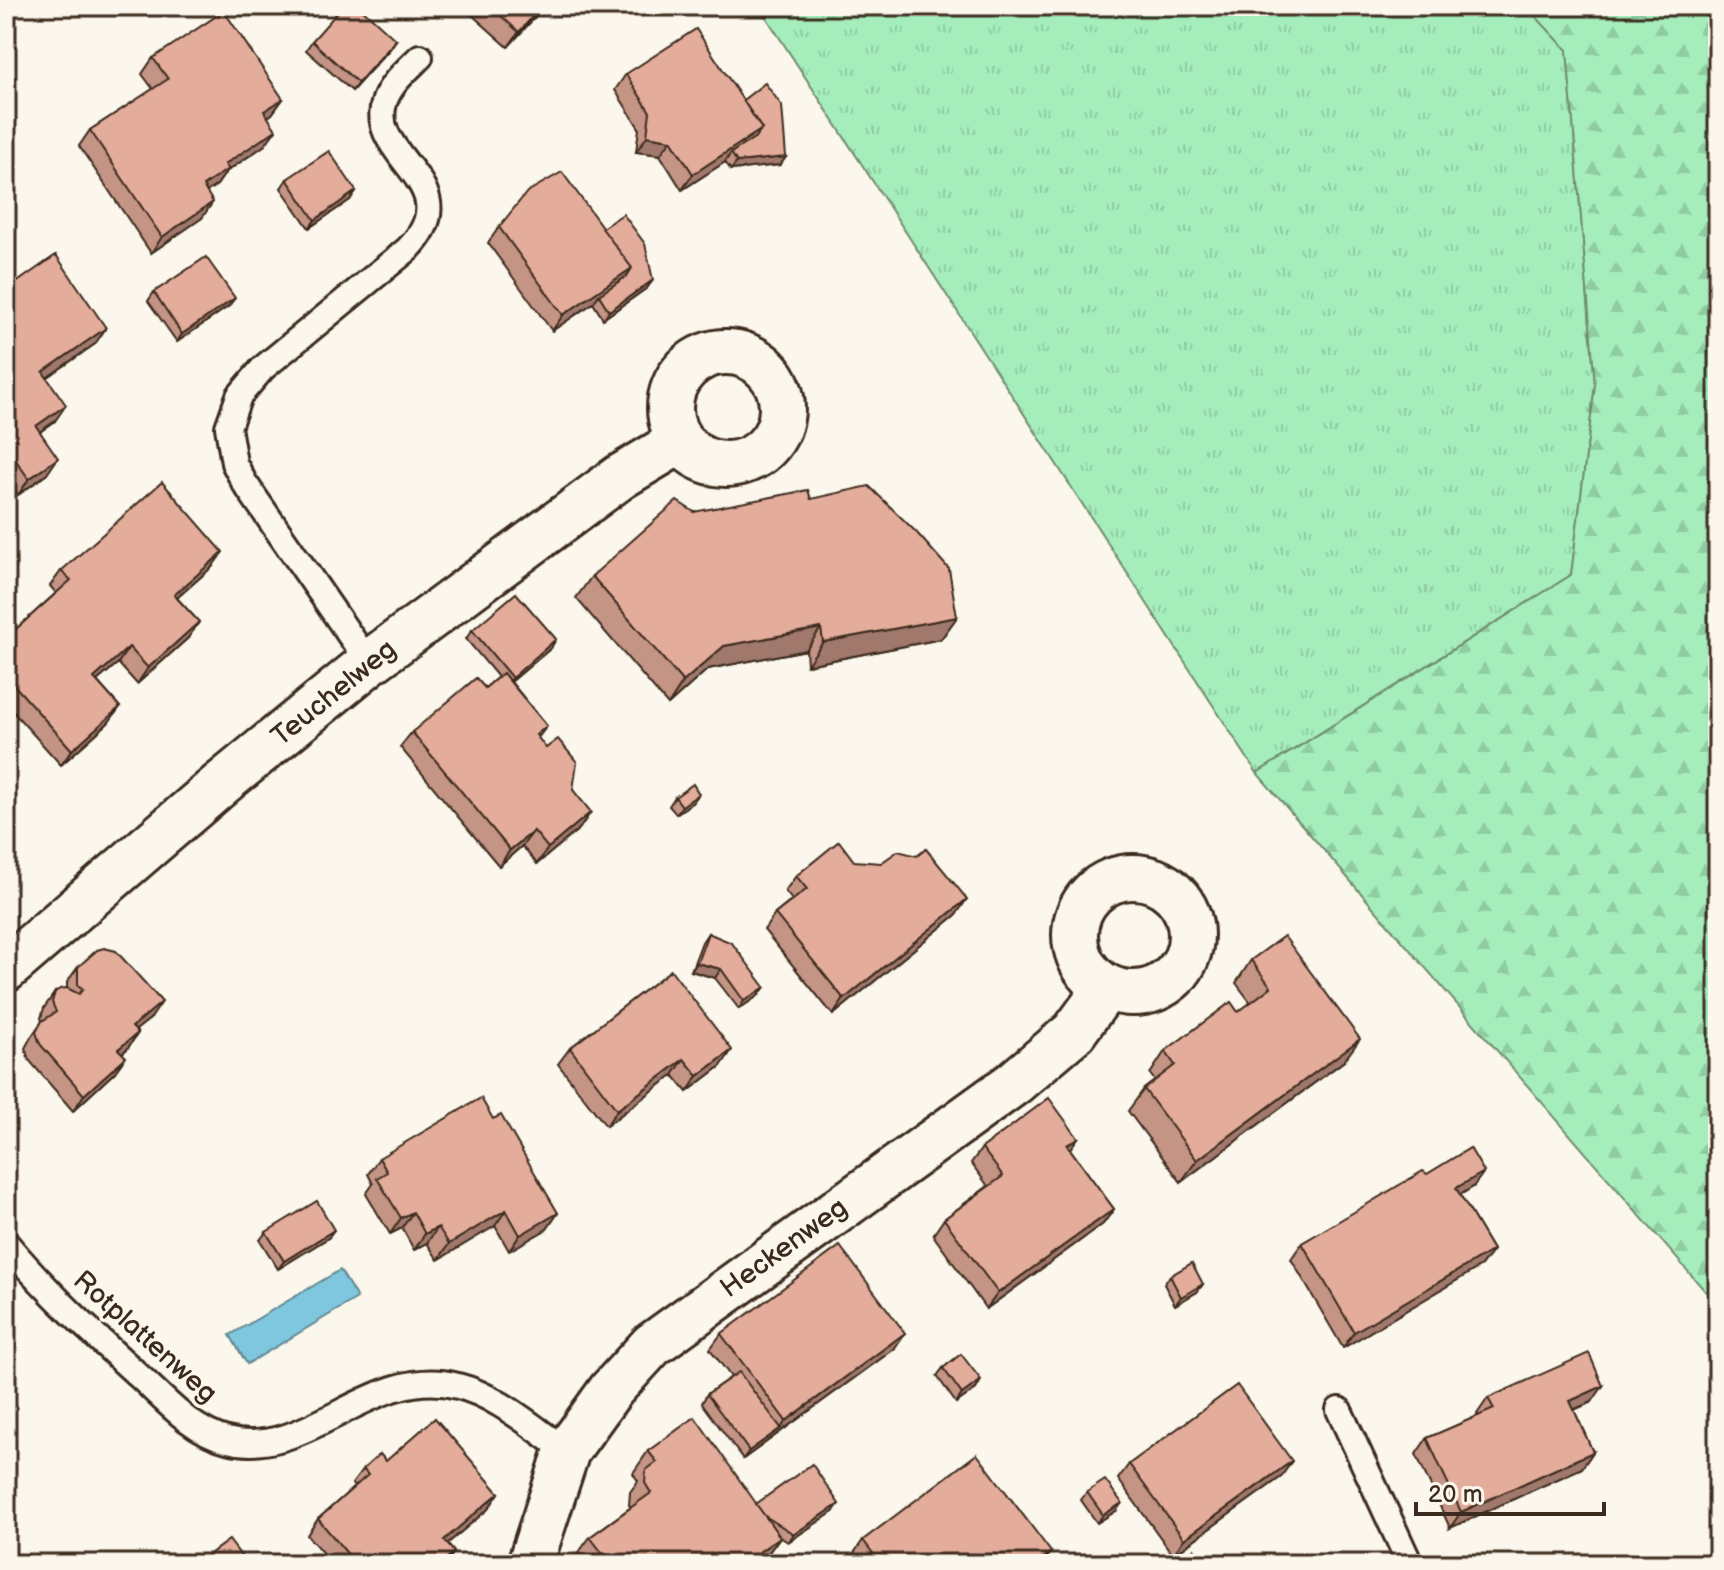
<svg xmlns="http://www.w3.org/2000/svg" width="1724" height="1570" viewBox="0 0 1724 1570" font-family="'Balsamiq Sans',sans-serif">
<defs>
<pattern id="grass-tufts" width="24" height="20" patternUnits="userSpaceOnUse" patternTransform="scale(2)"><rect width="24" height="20" fill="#a5eebc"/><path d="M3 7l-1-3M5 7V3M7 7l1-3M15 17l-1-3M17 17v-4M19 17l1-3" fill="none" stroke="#8fcca1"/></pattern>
<pattern id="forest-firs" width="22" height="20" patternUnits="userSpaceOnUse" patternTransform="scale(2)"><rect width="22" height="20" fill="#a5eebc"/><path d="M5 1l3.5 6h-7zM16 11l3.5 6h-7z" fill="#8fcca1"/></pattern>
</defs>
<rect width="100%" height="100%" fill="#fbf7ec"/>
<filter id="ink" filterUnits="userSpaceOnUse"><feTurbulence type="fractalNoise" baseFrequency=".0125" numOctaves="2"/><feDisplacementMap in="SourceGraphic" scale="16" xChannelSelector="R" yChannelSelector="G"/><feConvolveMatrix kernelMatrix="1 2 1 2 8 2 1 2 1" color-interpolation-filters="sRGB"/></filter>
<g filter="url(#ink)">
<!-- grass -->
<polygon fill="url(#grass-tufts)" stroke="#708c6d" stroke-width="2" points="759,6 1526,6 1567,49 1595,385 1571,575 1257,773"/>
<!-- forest -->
<polygon fill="url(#forest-firs)" stroke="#708c6d" stroke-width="2" points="1526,6 1718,6 1718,1306 1257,773 1571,575 1595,385 1567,50"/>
<!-- water -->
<polygon fill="#7ec7de" stroke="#638891" stroke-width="2" points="340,1270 357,1298 247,1364 230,1335"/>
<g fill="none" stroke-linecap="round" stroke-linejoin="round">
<!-- lane casing -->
<g stroke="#3b2a1e" stroke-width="30">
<g id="lane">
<path d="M369,663L244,482L234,463L228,427L239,396L263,368L408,249C472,184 364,157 385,100C391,83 408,69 420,57"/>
<path d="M6,1243C46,1291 93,1334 139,1376C165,1400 192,1431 227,1440C308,1461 372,1363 458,1386C498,1396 533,1428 567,1451"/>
<polyline points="1339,1410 1410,1564"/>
</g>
</g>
<!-- street casing -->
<g stroke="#3b2a1e" stroke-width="50">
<g id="street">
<circle cx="726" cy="408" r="56"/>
<circle cx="1133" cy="935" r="58"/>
<polyline points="6,969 221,784 369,663 620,477 680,441"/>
<polyline points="530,1564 567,1451 611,1390 652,1345 1014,1083 1074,1032 1107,987"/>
</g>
</g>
<!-- lane -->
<use href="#lane" stroke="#fbf7ec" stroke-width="24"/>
<!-- street -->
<use href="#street" stroke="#fbf7ec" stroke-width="44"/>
</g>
<!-- wall -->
<g fill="#c49485" stroke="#3b2a1e" stroke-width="2">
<polygon points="462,6 545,6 508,47"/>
<polygon points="396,40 352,91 306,50 312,41"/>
<polygon points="153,58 283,99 272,114 268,117 265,145 226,172 217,185 206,192 202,218 151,253 79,146 90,130 153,89 142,74"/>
<polygon points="626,74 743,100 786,157 780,165 731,170 725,162 682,190 660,155 636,152 639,128 615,90"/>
<polygon points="287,179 356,191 350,200 309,228 281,188"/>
<polygon points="499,227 602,228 653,280 647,288 603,319 593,303 552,331 488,243"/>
<polygon points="6,290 95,344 47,378 55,421 40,432 47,474 18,495 6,478"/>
<polygon points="154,292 229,306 177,342 148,301"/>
<polygon points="811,499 957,617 941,639 807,665 806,650 708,669 668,705 576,598 592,576 694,512"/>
<polygon points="212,567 177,598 199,622 188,638 137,684 118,663 97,681 120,707 108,723 61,765 6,704 6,638 56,593 50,586 61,571"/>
<polygon points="472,630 551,648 511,682 547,726 538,738 573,790 580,828 537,864 522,846 499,866 400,747 412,732 485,688 498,677 466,639"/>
<polygon points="675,797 693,802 676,814 669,806"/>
<polygon points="796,876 956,915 833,1015 764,930 775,914 792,900 785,891"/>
<polygon points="708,933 759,995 739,1009 715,978 691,971 702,942"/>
<polygon points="1251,960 1344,1061 1181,1182 1128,1111 1144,1089 1155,1081 1150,1074 1165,1051 1238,1012 1251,1003 1236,983"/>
<polygon points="78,967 151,1018 135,1030 138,1033 127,1049 122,1053 115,1072 73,1111 29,1060 25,1048 31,1037 42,1021 41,1018 44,1008 55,992 67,988 67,982"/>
<polygon points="671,970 721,1066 687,1092 673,1075 606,1126 558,1064 570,1048"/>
<polygon points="493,1119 558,1213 547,1229 509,1251 495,1226 438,1260 427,1243 414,1250 402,1228 390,1234 366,1194 373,1184 368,1174 379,1158"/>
<polygon points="1078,1138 1070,1149 1114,1209 1103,1224 986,1309 933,1235 944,1219 988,1186 971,1163 982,1148"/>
<polygon points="1427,1174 1473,1187 1460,1195 1493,1250 1481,1266 1343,1348 1291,1259 1302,1243"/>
<polygon points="266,1232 328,1238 278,1269 260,1240"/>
<polygon points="1170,1276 1203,1284 1197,1292 1175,1305 1164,1284"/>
<polygon points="721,1334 894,1349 743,1459 702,1403 707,1394 731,1377 710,1349"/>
<polygon points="943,1368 981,1380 976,1389 956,1403 937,1376"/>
<polygon points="1488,1398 1592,1402 1574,1410 1593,1452 1582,1468 1450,1528 1416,1454 1427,1438 1478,1416 1477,1414"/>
<polygon points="648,1451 756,1504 833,1512 788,1542 780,1537 764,1559 757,1564 578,1564 574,1559 590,1537 631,1507 629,1505 630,1492 638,1481 633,1473"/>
<polygon points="386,1461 499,1493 488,1509 447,1544 454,1552 446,1564 332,1564 307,1535 318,1519 354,1487 352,1484 363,1469"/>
<polygon points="1129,1464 1281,1477 1173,1555 1118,1479"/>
<polygon points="1087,1492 1116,1511 1097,1523 1081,1500"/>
<polygon points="863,1540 1051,1552 1043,1564 858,1564 852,1556"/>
</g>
<!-- shaded-wall -->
<g fill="#a0786c" stroke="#3b2a1e" stroke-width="2">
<polygon points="542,6 545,6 508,47 519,32"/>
<polygon points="396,40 391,48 352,91 358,83"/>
<polygon points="283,99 272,114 253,127 264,111"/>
<polygon points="762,129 751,145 731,153 725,162 682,190 693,174"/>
<polygon points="276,130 265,145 226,172 217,185 192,201 203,186 225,164"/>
<polygon points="647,136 671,140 660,155 636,152"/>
<polygon points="786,157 780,165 731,170 737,162"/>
<polygon points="356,191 350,200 309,228 315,220"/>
<polygon points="213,202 202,218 151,253 162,237"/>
<polygon points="632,268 621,284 599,295 593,303 552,331 563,315"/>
<polygon points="653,280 647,288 603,319 609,311"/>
<polygon points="235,298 229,306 177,342 182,334"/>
<polygon points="106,328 95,344 32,388 43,372"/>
<polygon points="66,405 55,421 25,442 36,426"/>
<polygon points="58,458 47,474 18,495 29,479"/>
<polygon points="223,552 212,567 163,610 174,595"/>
<polygon points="957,617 941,639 807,665 823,642"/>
<polygon points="199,622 188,638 137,684 148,668"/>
<polygon points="821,628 806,650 708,669 668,705 683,682 724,646"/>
<polygon points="556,639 551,648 506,686 512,678"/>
<polygon points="129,647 118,663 83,693 94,678"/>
<polygon points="120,707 108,723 61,765 72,750"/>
<polygon points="699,794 693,802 676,814 682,806"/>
<polygon points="591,812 580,828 537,864 548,848"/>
<polygon points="534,831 522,846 499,866 510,850"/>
<polygon points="967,899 956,915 833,1015 844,999"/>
<polygon points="697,963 721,969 715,978 691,971"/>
<polygon points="765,987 759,995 739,1009 744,1001"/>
<polygon points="162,1002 151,1018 121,1042 132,1027"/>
<polygon points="138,1033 127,1049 107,1065 118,1049"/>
<polygon points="1360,1039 1344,1061 1181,1182 1197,1160"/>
<polygon points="732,1050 721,1066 687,1092 698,1076"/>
<polygon points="126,1057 115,1072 73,1111 84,1095"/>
<polygon points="684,1059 673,1075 606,1126 617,1110"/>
<polygon points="1484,1172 1473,1187 1445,1204 1456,1188"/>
<polygon points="1114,1209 1103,1224 986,1309 998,1293"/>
<polygon points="506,1210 495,1226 438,1260 449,1244"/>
<polygon points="413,1212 402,1228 390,1234 401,1218"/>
<polygon points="558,1213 547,1229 509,1251 520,1235"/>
<polygon points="438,1227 427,1243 414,1250 425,1234"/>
<polygon points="334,1230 328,1238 278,1269 284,1261"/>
<polygon points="1493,1250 1481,1266 1343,1348 1354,1332"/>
<polygon points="1203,1284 1197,1292 1175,1305 1181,1297"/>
<polygon points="905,1333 894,1349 743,1459 749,1451 781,1428 786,1421"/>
<polygon points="981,1380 976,1389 956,1403 962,1394"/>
<polygon points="1603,1386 1592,1402 1558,1416 1570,1401"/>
<polygon points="1593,1452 1582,1468 1450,1528 1461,1512"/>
<polygon points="1292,1461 1281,1477 1173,1555 1184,1539"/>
<polygon points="499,1493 488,1509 433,1556 444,1540"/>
<polygon points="1122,1503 1116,1511 1097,1523 1103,1515"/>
<polygon points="839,1504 833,1512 788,1542 794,1534"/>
<polygon points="780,1537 764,1559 757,1564 742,1564"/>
<polygon points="454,1552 446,1564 440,1564"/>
<polygon points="1051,1552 1043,1564 1036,1564"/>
</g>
<!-- building -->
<g fill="#e4ac9b" stroke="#3b2a1e" stroke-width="2">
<polygon points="343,6 359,6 396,40 358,83 312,41"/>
<polygon points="490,6 542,6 519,32"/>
<polygon points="224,11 283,99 264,111 276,130 225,164 228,169 203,186 213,202 162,237 90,130 168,79 153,58"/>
<polygon points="696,29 762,129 693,174 671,140 647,136 650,112 626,74"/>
<polygon points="765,83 782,106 786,157 737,162 731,153 756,137 762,129 743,100"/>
<polygon points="329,151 356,191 315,220 287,179"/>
<polygon points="562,172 632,268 563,315 499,227 527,192"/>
<polygon points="623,214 645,244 653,280 609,311 599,295 627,276 632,268 602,228"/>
<polygon points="56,255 106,328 43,372 66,405 36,426 58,458 29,479 6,446 6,290"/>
<polygon points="206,257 235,298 182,334 154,292"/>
<polygon points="162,482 223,552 174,595 199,622 148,668 129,647 94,678 120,707 72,750 6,676 6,638 71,580 61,571"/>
<polygon points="869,486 917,533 949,569 957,617 823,642 821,628 724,646 683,682 592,576 677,501 694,512 808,490 811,499"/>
<polygon points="516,593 556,639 512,678 472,630"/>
<polygon points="503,673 547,726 536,735 546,748 558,739 577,762 573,790 591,812 548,848 534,831 510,850 412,732 476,678 485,688"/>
<polygon points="693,784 699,794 682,806 675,797"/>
<polygon points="839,841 854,861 881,863 898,851 917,856 926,849 967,899 844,999 775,914 807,889 796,876"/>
<polygon points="708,933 732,943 765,987 744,1001 721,969 697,963"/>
<polygon points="1284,936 1360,1039 1197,1160 1144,1089 1175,1065 1165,1051 1231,1002 1238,1012 1271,987 1251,960"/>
<polygon points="104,948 116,951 162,1002 132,1027 138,1033 118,1049 126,1057 84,1095 40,1044 36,1032 42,1021 56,1012 52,1002 55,992 60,989 67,988 79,994 83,989 78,985 78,967 97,950"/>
<polygon points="671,970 732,1050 698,1076 684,1059 617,1110 570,1048"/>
<polygon points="481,1098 493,1119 501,1115 558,1213 520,1235 506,1210 449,1244 438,1227 425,1234 413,1212 401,1218 377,1178 387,1172 379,1158"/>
<polygon points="1049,1098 1078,1138 1067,1145 1114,1209 998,1293 944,1219 1003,1176 982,1148"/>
<polygon points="1470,1148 1484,1172 1456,1188 1493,1250 1354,1332 1302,1243 1423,1171 1427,1174"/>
<polygon points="317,1201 334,1230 284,1261 266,1232"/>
<polygon points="840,1246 905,1333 786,1421 721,1334"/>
<polygon points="1192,1263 1203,1284 1181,1297 1170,1276"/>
<polygon points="1589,1353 1603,1386 1570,1401 1593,1452 1461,1512 1427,1438 1494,1409 1488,1398"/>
<polygon points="961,1354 981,1380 962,1394 943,1368"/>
<polygon points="739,1372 781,1428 749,1451 707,1394"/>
<polygon points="1237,1385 1292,1461 1184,1539 1129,1464"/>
<polygon points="695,1417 780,1537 742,1564 609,1564 610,1563 590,1537 651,1493 645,1483 646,1470 657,1462 648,1451"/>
<polygon points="435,1418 499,1493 444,1540 454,1552 440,1564 356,1564 318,1519 368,1475 363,1469 380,1454 386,1461"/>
<polygon points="977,1454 1051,1552 1036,1564 881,1564 863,1540"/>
<polygon points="812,1464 839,1504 794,1534 765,1516 756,1504"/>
<polygon points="1105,1480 1122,1503 1103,1515 1087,1492"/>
<polygon points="229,1540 245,1561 254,1562 255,1564 196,1564"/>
<polygon points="1194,1549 1205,1564 1181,1564 1178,1561"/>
<polygon points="154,1558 160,1564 146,1564"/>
</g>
</g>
<g text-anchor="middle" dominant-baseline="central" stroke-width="7" stroke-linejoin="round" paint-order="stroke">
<!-- street labels -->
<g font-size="28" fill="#3b2a1e" stroke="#fbf7ec">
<text transform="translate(334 693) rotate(-39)">Teuchelweg</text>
<text transform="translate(784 1248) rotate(-36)">Heckenweg</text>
<text transform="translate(145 1337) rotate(42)">Rotplattenweg</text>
</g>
</g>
<!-- margin -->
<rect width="1724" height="1570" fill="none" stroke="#fbf7ec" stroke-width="32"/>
<rect x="16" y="16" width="1692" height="1538" fill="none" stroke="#3b2a1e" stroke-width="3" filter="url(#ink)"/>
<!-- scale -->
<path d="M1416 1502v12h188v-12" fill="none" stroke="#3b2a1e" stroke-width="4"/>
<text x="1428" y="1502" font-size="24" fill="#3b2a1e" stroke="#fbf7ec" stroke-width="6" paint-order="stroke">20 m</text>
</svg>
